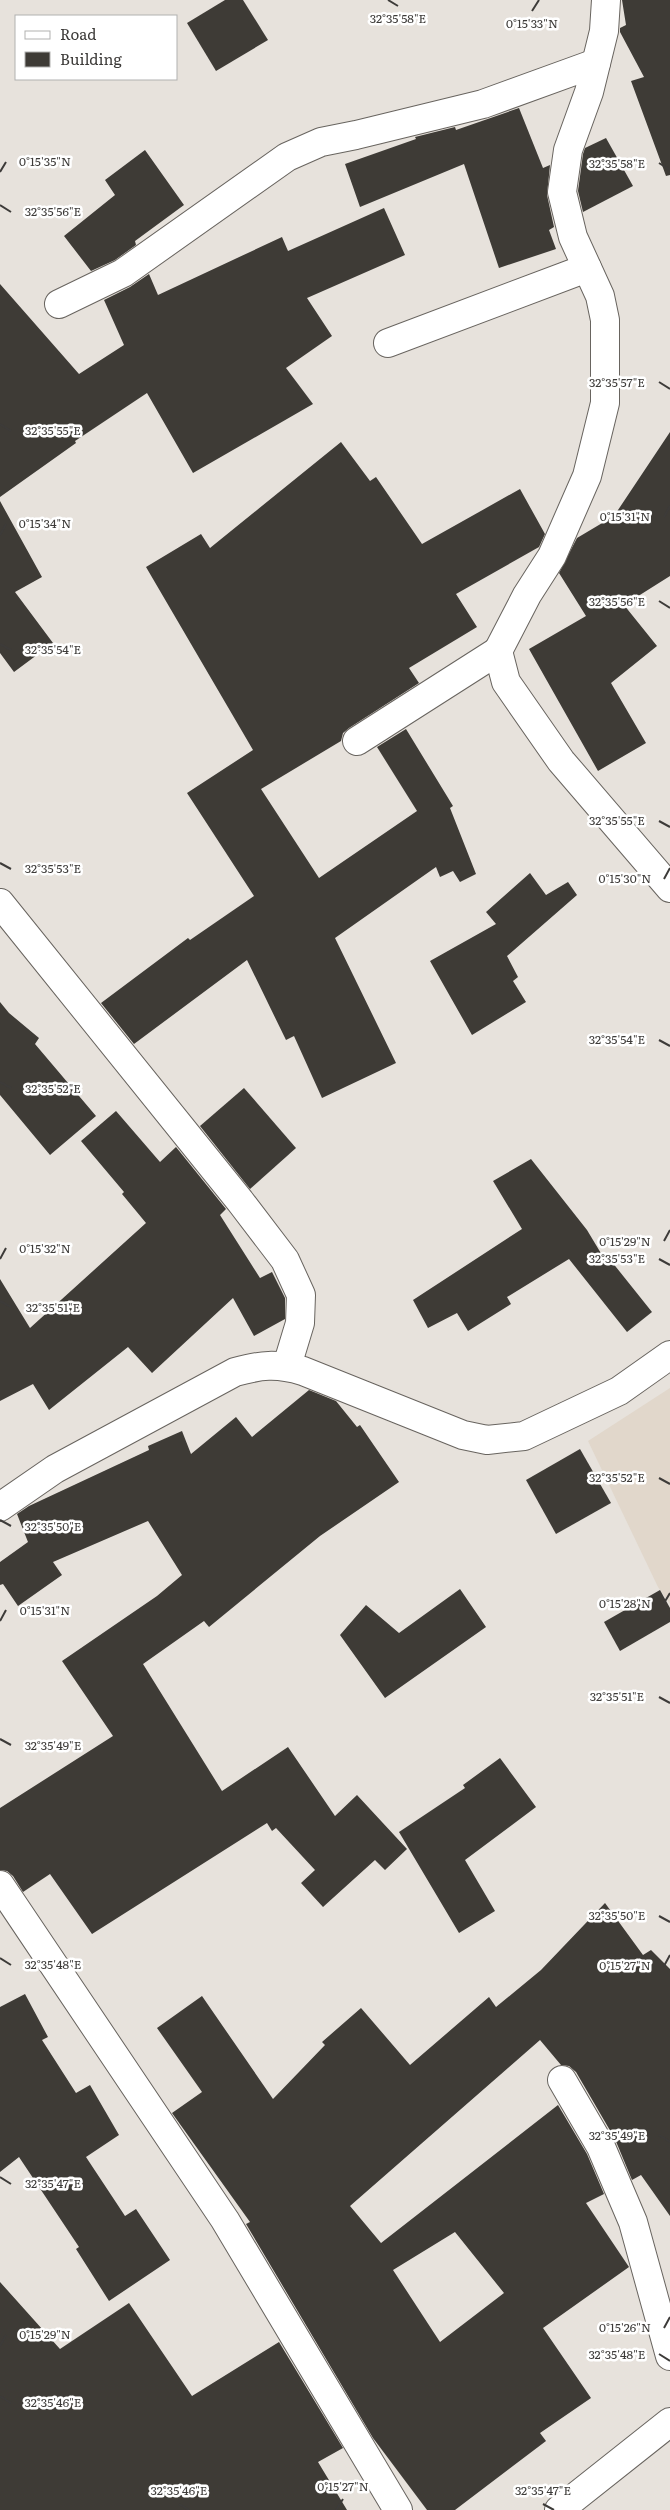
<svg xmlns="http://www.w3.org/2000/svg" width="670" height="2510" viewBox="0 0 670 2510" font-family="Literata,serif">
<rect width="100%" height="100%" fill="#e7e2dc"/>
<!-- built -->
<polygon fill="#e1d7cb" points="670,1388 670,1604 658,1587 588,1441"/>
<!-- building -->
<g fill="#3e3b36" fill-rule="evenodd">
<polygon points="225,0 243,0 268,40 216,71 187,23"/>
<polygon points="622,0 670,0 670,175 666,176 631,81 644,77 620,32 620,28 626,25"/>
<polygon points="519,108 543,168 550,165 547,195 554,227 549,230 556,249 499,268 464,164 360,207 345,164 416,139 415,137 455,127 456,130"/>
<polygon points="606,138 633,186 583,212 578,191 583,154 585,148"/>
<polygon points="145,150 184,205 135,241 136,245 115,260 91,271 64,236 115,195 105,180"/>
<polygon points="384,208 405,255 307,298 332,336 286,368 313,404 193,473 147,393 75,441 76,443 0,497 0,284 79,374 124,345 104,300 130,287 149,274 158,295 282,237 288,251"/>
<polygon points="670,432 670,576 624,605 657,646 611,683 646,743 598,771 529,649 586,616 559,573 577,538 614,516"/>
<polygon points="341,442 370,481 376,477 422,544 520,489 545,534 539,547 456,594 477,627 409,668 419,683 349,728 343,733 341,741 261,789 319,878 417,811 377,747 406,729 453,806 450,808 476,874 460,882 453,871 440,877 436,867 335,938 396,1063 322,1098 294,1036 286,1040 247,960 134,1044 101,1003 188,938 190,940 254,896 187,793 253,750 146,567 201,534 210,548"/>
<polygon points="0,501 42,577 15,592 53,643 14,672 0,653"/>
<polygon points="530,873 546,895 568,882 577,895 507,956 518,977 513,981 526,1002 472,1035 430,961 496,924 486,912"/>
<polygon points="0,1002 9,1013 39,1038 35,1044 96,1116 50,1155 0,1095"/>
<polygon points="244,1088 296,1148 250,1189 200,1126"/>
<polygon points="116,1111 160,1162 176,1147 226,1209 220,1215 260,1278 272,1272 285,1298 285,1319 254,1336 233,1298 152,1373 128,1347 49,1410 33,1384 0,1401 0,1279 30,1328 146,1223 122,1194 124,1192 81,1141"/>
<polygon points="531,1159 587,1230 605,1260 608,1257 652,1312 627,1332 569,1259 507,1297 511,1304 468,1331 457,1313 428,1328 413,1300 522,1229 493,1181"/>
<polygon points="309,1390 336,1401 357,1427 360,1425 399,1482 320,1536 209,1627 204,1621 143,1664 222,1791 288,1747 335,1816 357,1795 407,1849 385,1870 375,1860 323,1907 301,1883 315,1870 276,1828 272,1831 267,1823 92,1934 50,1874 23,1892 13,1876 7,1871 0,1870 0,1808 113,1736 62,1661 157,1596 182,1575 148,1521 53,1562 62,1575 18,1606 3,1584 0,1585 0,1562 28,1542 17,1514 29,1506 149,1450 148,1446 182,1431 191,1454 236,1417 252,1437"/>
<polygon points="580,1449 611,1503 556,1534 526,1480"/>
<polygon points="460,1589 486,1627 385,1698 340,1635 366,1605 399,1633"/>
<polygon points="660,1590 670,1608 670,1622 620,1651 604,1622"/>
<polygon points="500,1758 536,1807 465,1860 495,1911 459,1933 399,1832 465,1788 463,1785"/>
<path d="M605,1903L643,1955L651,1950L670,1969V2216L641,2175L632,2180L615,2139L576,2072L569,2066L561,2065L540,2040L350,2206L381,2243L558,2105L587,2154L604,2194L586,2203L629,2267L543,2328L591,2398L540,2433L546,2441L455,2510H427L373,2438L246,2224L250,2222L172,2113L202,2092L157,2028L202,1996L273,2099L325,2045L322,2042L361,2008L410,2065L489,1997L496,2007L541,1970ZM455,2232L504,2293L440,2342L393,2270Z"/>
<polygon points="25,1994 48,2037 42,2040 76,2093 90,2085 119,2135 86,2157 125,2216 136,2209 170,2260 109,2301 76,2249 79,2247 19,2157 0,2172 0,2007"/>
<polygon points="0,2282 60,2349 129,2303 192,2396 279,2342 343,2448 318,2462 347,2510 0,2510"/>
</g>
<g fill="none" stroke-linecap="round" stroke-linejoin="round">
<!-- street casing -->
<g stroke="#68645f" stroke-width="30">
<g id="street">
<polyline points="606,0 604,31 589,92 568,150 562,192 573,237 600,296 605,320 605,403 587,476 552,556 527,595 498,651 506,682 561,761 670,888"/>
<polyline points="59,304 123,273 287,157 321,142 356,135 483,104 596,63"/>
<polyline points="388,343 587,268"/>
<polyline points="357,741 498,651"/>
<polyline points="0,903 240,1201 285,1260 301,1295 300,1323 287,1366"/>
<path d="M0,1507L55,1469L235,1372C261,1365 276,1363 303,1371L463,1435L487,1440L524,1436L619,1391L670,1355"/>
<polyline points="0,1885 225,2220 398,2510"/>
<polyline points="562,2080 601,2147 633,2222 670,2356"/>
<polyline points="559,2510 670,2422"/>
</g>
</g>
<!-- street -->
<use href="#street" stroke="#fff" stroke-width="28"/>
</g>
<!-- ticks -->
<path fill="none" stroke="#3d3b39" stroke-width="2" d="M388,0L398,6M532,11L539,0M659,163L670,170M0,172L6,162M0,205L11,212M659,382L670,389M0,424L11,431M664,517L670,506M0,535L6,524M659,601L670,608M0,644L11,650M659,821L670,827M0,863L11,869M664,879L670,868M659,1040L670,1046M0,1082L11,1088M664,1241L670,1230M0,1259L6,1248M659,1259L670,1265M0,1301L11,1307M659,1478L670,1484M0,1520L11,1526M664,1603L670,1593M0,1621L6,1610M659,1697L670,1703M0,1739L11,1745M659,1916L670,1922M0,1958L11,1965M664,1966L670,1955M659,2135L670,2142M0,2177L11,2184M664,2328L670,2317M0,2346L6,2335M659,2354L670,2361M0,2396L11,2403M179,2504L189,2510M543,2504L554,2510M336,2510L343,2499"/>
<g font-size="12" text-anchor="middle" fill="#3d3b39" stroke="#fff" stroke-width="5" stroke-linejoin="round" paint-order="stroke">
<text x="398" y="23">32°35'58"E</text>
<text x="532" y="28">0°15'33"N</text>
<text x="45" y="166">0°15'35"N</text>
<text x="617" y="168">32°35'58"E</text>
<text x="53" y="216">32°35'56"E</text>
<text x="617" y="387">32°35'57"E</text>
<text x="53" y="435">32°35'55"E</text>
<text x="625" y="521">0°15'31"N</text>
<text x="45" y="528">0°15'34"N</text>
<text x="617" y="606">32°35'56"E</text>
<text x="53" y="654">32°35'54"E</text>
<text x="617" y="825">32°35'55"E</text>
<text x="53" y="873">32°35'53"E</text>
<text x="625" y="883">0°15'30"N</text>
<text x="617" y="1044">32°35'54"E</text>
<text x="53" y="1093">32°35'52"E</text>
<text x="625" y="1246">0°15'29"N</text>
<text x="45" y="1253">0°15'32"N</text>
<text x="617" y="1263">32°35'53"E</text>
<text x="53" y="1312">32°35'51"E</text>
<text x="617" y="1482">32°35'52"E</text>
<text x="53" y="1531">32°35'50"E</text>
<text x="625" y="1608">0°15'28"N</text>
<text x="45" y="1615">0°15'31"N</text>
<text x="617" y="1701">32°35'51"E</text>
<text x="53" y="1750">32°35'49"E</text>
<text x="617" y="1920">32°35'50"E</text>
<text x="53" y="1969">32°35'48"E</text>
<text x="625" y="1970">0°15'27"N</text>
<text x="617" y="2140">32°35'49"E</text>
<text x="53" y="2188">32°35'47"E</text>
<text x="625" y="2332">0°15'26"N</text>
<text x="45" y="2339">0°15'29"N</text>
<text x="617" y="2359">32°35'48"E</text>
<text x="53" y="2407">32°35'46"E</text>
<text x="343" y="2491">0°15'27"N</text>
<text x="179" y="2495">32°35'46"E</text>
<text x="543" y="2495">32°35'47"E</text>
</g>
<!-- legend -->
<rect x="15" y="15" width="162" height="65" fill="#ffffff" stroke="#b1b1b0"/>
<rect x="25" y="31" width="25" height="8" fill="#ffffff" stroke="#b1b1b0"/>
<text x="60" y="40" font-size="15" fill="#3d3b39">Road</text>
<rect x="25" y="52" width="25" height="15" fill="#3e3b36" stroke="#b1b1b0"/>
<text x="60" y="65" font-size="15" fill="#3d3b39">Building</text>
</svg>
